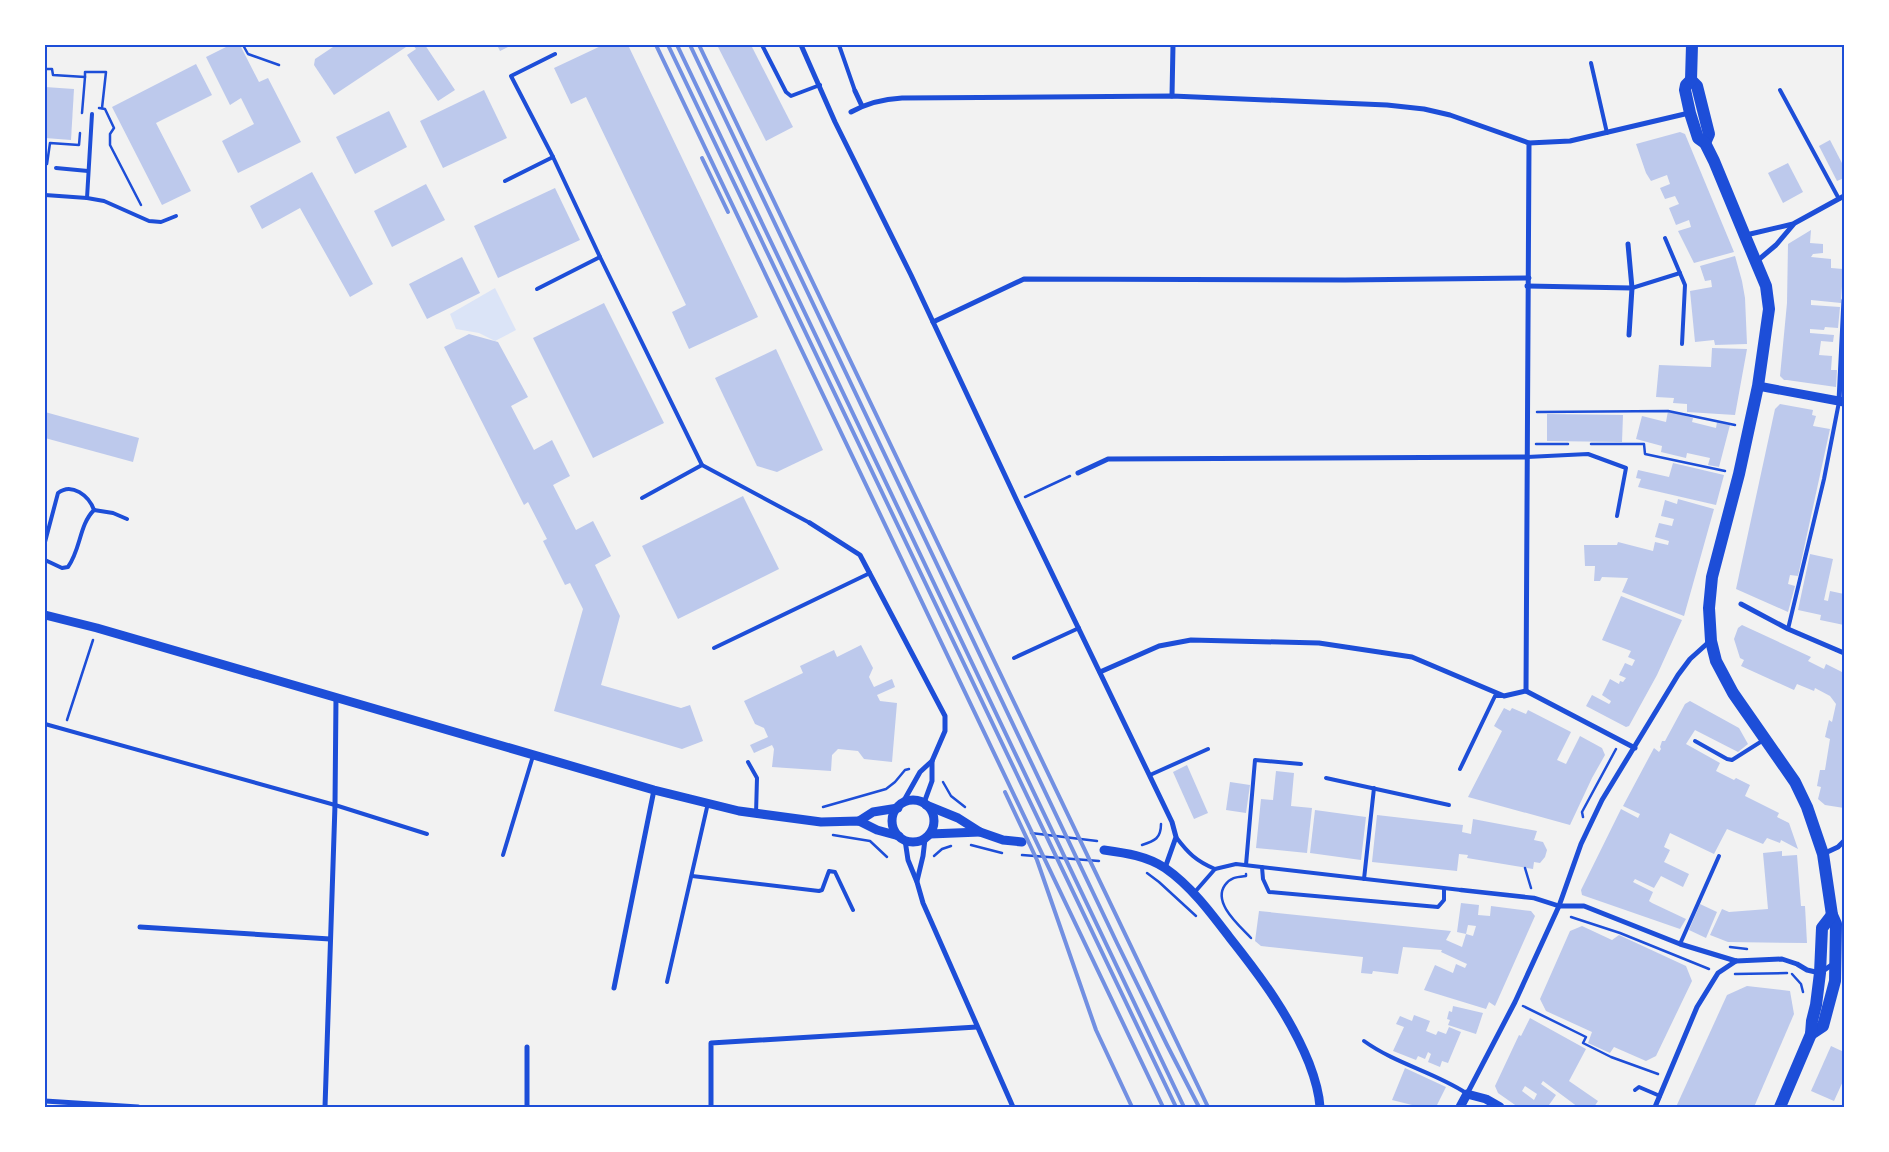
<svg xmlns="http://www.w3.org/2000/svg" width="1889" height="1152" viewBox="0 0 1889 1152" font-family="Commissioner,sans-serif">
<rect width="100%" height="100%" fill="#f2f2f2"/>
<!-- green -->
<polygon fill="#dbe4f7" points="495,288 516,330 495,341 479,333 456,329 450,314"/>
<!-- building -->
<g fill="#bdc9ec" fill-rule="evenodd">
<polygon points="230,45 240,45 259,82 268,78 301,142 238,173 222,141 254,124 241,98 230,105 206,57"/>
<polygon points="336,45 409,45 334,95 314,65 315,59"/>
<polygon points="413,45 425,45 455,90 438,101 407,55 416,49"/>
<polygon points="497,45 512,45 500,51"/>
<polygon points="603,45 628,45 758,317 689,349 672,312 686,305 586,97 571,104 554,68"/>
<polygon points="717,45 751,45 793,127 766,141"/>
<polygon points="196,64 212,95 156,123 191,191 162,205 112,107"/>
<polygon points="45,87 74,89 71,140 45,138"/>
<polygon points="484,90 507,138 443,168 420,121"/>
<polygon points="389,111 407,147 355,174 336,137"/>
<polygon points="1680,132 1685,134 1734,252 1694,263 1678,231 1691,227 1689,220 1676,225 1669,208 1679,204 1675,196 1665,199 1660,188 1670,184 1667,175 1651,181 1646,173 1636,144"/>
<polygon points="1830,140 1844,167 1844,178 1837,181 1819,146"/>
<polygon points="1788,163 1803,192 1783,203 1768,173"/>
<polygon points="312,172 373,284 350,297 300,208 262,229 250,206"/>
<polygon points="426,184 445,220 392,247 374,211"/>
<polygon points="555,188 580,240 498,278 474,226"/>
<polygon points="1811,230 1810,243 1823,244 1823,253 1813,254 1811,257 1831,259 1831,268 1843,269 1841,303 1811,300 1811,305 1840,307 1838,328 1825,327 1824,330 1810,329 1810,333 1834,335 1833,342 1821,341 1819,355 1832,356 1831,370 1837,370 1836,387 1787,380 1784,380 1780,376 1787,303 1788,244"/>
<polygon points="1735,256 1742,281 1745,298 1747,344 1715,345 1714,340 1695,342 1690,291 1712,287 1711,280 1705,281 1700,266"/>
<polygon points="462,257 480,293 427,319 409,284"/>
<polygon points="604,303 664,423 593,458 533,338"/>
<polygon points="469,334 498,342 528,397 511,406 534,450 552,440 570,476 553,485 576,530 593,521 611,556 595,565 620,616 601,685 681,708 690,705 703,741 682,749 554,711 583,609 570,583 565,585 543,541 547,539 528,502 524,505 444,347"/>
<polygon points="1712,348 1747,349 1735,415 1687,412 1687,404 1673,403 1674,398 1656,397 1659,365 1711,367"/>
<polygon points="776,349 823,450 777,472 757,466 715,378"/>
<polygon points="1780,404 1813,410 1812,415 1816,416 1813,426 1830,429 1798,576 1790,575 1788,584 1795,586 1788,612 1736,589 1775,409"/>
<polygon points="1668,411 1693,418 1692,422 1716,428 1717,422 1730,425 1719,467 1708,465 1710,458 1687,453 1686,458 1661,452 1662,446 1636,439 1642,416 1666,422"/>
<polygon points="45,412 139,438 133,462 45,438"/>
<polygon points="1547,414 1623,415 1622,442 1547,441"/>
<polygon points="1673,463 1724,475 1716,505 1638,487 1641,479 1636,478 1638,470 1669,477"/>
<polygon points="743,496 779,569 678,619 642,546"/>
<polygon points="1678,499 1714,509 1684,616 1622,592 1628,578 1602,577 1600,581 1594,581 1595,566 1585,566 1584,545 1617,545 1618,542 1653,551 1655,542 1668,545 1669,541 1655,537 1659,523 1672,526 1673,522 1674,519 1661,516 1665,500 1677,504"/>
<polygon points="1810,554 1833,559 1824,600 1828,601 1830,591 1844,594 1844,625 1820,620 1821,615 1798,610"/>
<polygon points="1621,596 1682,620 1657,675 1629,726 1626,727 1586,706 1592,695 1609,704 1610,703 1611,701 1602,695 1610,679 1619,684 1620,681 1623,682 1626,678 1619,675 1625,663 1632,666 1635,660 1628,657 1631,651 1602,640"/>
<polygon points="1742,625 1811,657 1808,661 1824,669 1826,664 1844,673 1844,808 1825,805 1818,799 1821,787 1817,786 1820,770 1825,770 1830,739 1825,737 1829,720 1832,722 1836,704 1830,696 1815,688 1814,691 1797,684 1794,690 1741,666 1744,660 1740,658 1734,639 1738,628"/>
<polygon points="861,645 873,668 869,677 874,687 892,679 895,687 877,695 880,701 897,703 892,762 864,759 858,751 838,749 832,755 831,771 772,767 774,749 772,745 754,753 750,745 768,737 764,728 755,724 744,701 803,673 800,666 834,650 837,657"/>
<polygon points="1690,701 1739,728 1748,744 1738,752 1695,730 1686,744 1720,763 1716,771 1734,780 1736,778 1750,785 1745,796 1779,813 1777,817 1789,823 1798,849 1781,840 1780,843 1767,838 1763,844 1727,829 1714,854 1670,833 1664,847 1670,850 1664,862 1689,874 1683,887 1661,876 1654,888 1635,879 1633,882 1653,892 1649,901 1652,903 1686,919 1680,929 1582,895 1581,890 1621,809 1638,818 1640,814 1623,806 1654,748 1659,752 1661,749 1660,747 1662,741 1665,741 1685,704"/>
<polygon points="1504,708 1510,711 1512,708 1526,714 1528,710 1571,732 1557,760 1566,764 1580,736 1602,748 1605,755 1592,778 1570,825 1468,797 1502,731 1494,726"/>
<polygon points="1187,765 1208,813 1194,819 1173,772"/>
<polygon points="1276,771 1294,773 1291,806 1312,808 1307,853 1256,848 1261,799 1273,800"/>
<polygon points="1230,782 1250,785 1246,813 1226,810"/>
<polygon points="1315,810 1366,817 1361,860 1310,853"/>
<polygon points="1377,815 1463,825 1462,832 1471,834 1473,819 1537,831 1534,840 1543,842 1547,850 1545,857 1540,863 1534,862 1533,869 1467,858 1468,855 1459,854 1457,871 1372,862"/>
<polygon points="1782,851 1782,856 1797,855 1801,906 1805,906 1807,943 1728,942 1710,935 1722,909 1729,912 1768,909 1763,853"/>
<polygon points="1461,903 1479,905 1478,915 1490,916 1491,906 1531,911 1535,916 1495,1006 1489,1002 1486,1009 1424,990 1435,965 1453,973 1456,964 1465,968 1467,964 1441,952 1442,950 1403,947 1398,974 1373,971 1372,974 1361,973 1363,957 1261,946 1255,941 1259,911 1451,931 1446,940 1462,947 1466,934 1473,936 1476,926 1468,925 1466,934 1457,932"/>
<polygon points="1700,904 1717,912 1706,938 1689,930"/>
<polygon points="1582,926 1612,940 1619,935 1686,966 1692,981 1656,1056 1646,1061 1614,1047 1610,1053 1588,1043 1592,1032 1546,1011 1540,999 1570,931"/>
<polygon points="1747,986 1790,991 1794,1014 1754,1107 1676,1107 1727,995"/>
<polygon points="1453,1006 1483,1013 1476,1034 1448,1025 1450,1020 1447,1019 1449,1011 1452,1012"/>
<polygon points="1414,1015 1430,1021 1426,1031 1436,1035 1438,1031 1446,1034 1449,1027 1461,1032 1448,1063 1442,1061 1440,1067 1428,1062 1431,1054 1428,1052 1425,1059 1418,1056 1416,1060 1393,1051 1404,1027 1396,1024 1400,1016 1412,1021"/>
<path d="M1530,1018L1586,1049L1569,1081L1598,1101L1594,1107H1578L1543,1081L1541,1084L1556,1095L1549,1105L1551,1107H1518L1498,1093L1495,1086L1519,1035L1521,1036ZM1525,1086L1537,1094L1534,1100L1522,1091Z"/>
<polygon points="1831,1046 1844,1052 1844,1079 1834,1101 1811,1091"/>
<polygon points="1405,1068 1446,1087 1436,1107 1411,1107 1412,1105 1392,1100"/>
</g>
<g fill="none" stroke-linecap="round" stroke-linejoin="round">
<!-- path -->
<g stroke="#1d4ed8" stroke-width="2.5">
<polyline points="243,45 248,54 279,65"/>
<polyline points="45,69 52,69 53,75 85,77 82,113"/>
<polyline points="85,77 85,72 106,72 102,108"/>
<polyline points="99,108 105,109 114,128 110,134 110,145 141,205"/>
<polyline points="47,164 50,143 79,145 80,133"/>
<polyline points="1537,412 1668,411 1735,425"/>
<polyline points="1536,444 1568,444"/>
<polyline points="1591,444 1644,444 1645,454 1725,471"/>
<polyline points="1025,497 1070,476"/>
<polyline points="67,720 93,640"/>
<polyline points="943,782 951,796 965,807"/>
<polyline points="823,807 886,789 895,782 905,770 909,769"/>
<polyline points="1583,817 1582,812 1616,749"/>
<polyline points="1031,833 1097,841"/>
<polyline points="833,835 870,841 887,857"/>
<polyline points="971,845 1002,853"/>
<path d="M1142,845C1155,841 1161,838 1161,824"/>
<polyline points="1022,855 1099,861"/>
<polyline points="934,856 942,849 951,846"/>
<polyline points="1525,868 1531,888"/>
<polyline points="1147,873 1159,882 1196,916"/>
<path d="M1246,874V876C1237,877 1231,877 1225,885C1212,903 1240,926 1251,938"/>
<polyline points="1571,917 1620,933 1709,969"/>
<polyline points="1730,947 1747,949"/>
<polyline points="1735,974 1787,973"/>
<polyline points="1792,974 1801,984 1803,992"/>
<polyline points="1523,1006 1586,1037 1583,1043 1611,1057 1658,1074"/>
</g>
<!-- service -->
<g stroke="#1d4ed8" stroke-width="4">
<polyline points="762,45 786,92 791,96 820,85"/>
<polyline points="839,45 855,91"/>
<polyline points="555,54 511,76 553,157 600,257 702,465 810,523"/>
<polyline points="1591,63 1607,133"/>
<polyline points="1780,90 1839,199"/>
<polyline points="56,168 88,171"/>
<polyline points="505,181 553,157"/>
<polyline points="45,195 87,198 104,201 149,221 161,222 176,216"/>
<polyline points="87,198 92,114"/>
<polyline points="1665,238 1685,285 1682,344"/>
<polyline points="1632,288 1680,273"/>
<polyline points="537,289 600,257"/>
<polyline points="1527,457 1588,454 1626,468 1617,516"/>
<polyline points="642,498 702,465"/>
<polyline points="94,510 113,513 127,519"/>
<path d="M45,542L58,493C72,482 89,496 94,510"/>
<path d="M45,560L62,568L68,567C81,549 79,525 94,510"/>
<polyline points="1788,629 1824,479 1839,402"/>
<polyline points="714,648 870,573"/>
<polyline points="1014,658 1079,628"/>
<polyline points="45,724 335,805 427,834"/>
<polyline points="1695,741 1727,759 1732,760 1762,741"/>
<polyline points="748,762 757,778 756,814"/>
<polyline points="1460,769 1495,696 1502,696"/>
<polyline points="1150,775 1208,749"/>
<polyline points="1326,778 1449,805"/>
<path d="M1176,837C1188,853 1196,861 1215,869"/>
<polyline points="503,855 533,756"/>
<polyline points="1246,865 1255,760 1301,764"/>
<polyline points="1262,867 1263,879 1269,892 1438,907 1444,900 1444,889"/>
<polyline points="692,876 819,891 822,890 829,871 835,872 853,910"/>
<polyline points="1364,879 1374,788"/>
<polyline points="1194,893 1215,869 1236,864 1461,890"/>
<polyline points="1680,944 1719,856"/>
<polyline points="667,982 708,803"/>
<path d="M1364,1041C1396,1064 1434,1072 1466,1093"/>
<polyline points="1635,1090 1639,1087 1660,1096"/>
</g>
<!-- pedestrian -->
<polyline stroke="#1d4ed8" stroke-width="4.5" points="1461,890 1534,898 1559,906"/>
<!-- minor -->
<g stroke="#1d4ed8" stroke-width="5">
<polyline points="801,45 835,122 911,275 1017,501 1172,822 1176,837 1165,868"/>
<polyline points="855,91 862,106"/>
<polyline points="1172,96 1173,45"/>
<path d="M851,112C867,103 884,99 902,98L1172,96L1387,105L1424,109L1450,115L1529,143L1570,141L1689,113"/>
<polyline points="1746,235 1793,224 1844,196"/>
<polyline points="1628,244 1632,288"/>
<polyline points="1757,261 1776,245 1793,225"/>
<polyline points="1527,286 1632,288 1629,335"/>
<polyline points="933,322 1024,279 1345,280 1529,278"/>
<polyline points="1839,401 1844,300"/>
<polyline points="1078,473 1108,459 1527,457"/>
<polyline points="810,523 860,555 945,716 945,731 932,761 932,781 924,803"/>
<polyline points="1741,604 1788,629 1844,653"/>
<polyline points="1100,672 1159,646 1191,640 1319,643 1412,657 1504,696 1526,691 1635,748"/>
<polyline points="1526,691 1529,143"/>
<polyline points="902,804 920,772 932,761"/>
<polyline points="905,840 908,860 917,882 923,903 1013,1107"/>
<polyline points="1823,854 1838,847 1844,841"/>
<polyline points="917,881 923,856 925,839"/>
<polyline points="1559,906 1584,906 1680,944 1736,961 1782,959 1797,964 1807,970 1820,973 1833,964"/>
<polyline points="140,927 330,939"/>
<polyline points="614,988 654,790"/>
<polyline points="527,1047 527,1107"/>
<polyline points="1467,1094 1515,1002 1559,906 1581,844 1602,800 1678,675 1690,659 1710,641"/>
<polyline points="45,1101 138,1107"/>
<polyline points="325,1107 335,805 336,697"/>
<polyline points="711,1107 711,1043 977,1027"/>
<polyline points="1655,1107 1697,1007 1718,973 1736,961"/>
</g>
<!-- tertiary -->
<g stroke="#1d4ed8" stroke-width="9">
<polyline points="1758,386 1844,402"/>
<polyline points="45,615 97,628 654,790 739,811 821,822 859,821 877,830 899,836"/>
<circle cx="913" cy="821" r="21"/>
<polyline points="926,805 958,818 980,832 1003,840 1022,842"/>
<polyline points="859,821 873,812 898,808"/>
<polyline points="930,834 980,832"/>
<path d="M1104,850C1126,853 1147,856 1165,868C1191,886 1211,913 1230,938C1261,977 1290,1016 1309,1063C1314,1076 1319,1092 1320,1107"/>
<polyline points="1460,1107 1467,1094 1486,1099 1500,1107"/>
</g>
<!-- primary -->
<g stroke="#1d4ed8" stroke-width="12">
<polyline points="1692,45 1691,80 1697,86 1709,134 1705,143"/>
<polyline points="1691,80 1686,85 1685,90 1690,113 1698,138 1705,143 1714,161 1745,236 1766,286 1769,309 1758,386 1739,474 1712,577 1709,608 1711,641 1716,661 1733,693 1795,782 1807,807 1823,854 1832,915 1836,924 1835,981 1823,1026 1811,1034"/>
<polyline points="1780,1107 1811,1034 1812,1021 1816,1005 1820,973 1822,928 1832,915"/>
</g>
<!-- rail -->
<g stroke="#7290e2" stroke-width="4">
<polyline points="656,45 1163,1107"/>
<polyline points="668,45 1176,1107"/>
<polyline points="677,45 1184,1107"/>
<polyline points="690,45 1117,943 1167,1045 1199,1107"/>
<polyline points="699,45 1208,1107"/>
<polyline points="702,158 728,212"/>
<polyline points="1005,792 1037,860 1096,1030 1132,1107"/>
</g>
</g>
<!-- border -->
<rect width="1889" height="1152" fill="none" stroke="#ffffff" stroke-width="92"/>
<rect x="46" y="46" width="1797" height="1060" fill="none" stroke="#1d4ed8" stroke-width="2"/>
</svg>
